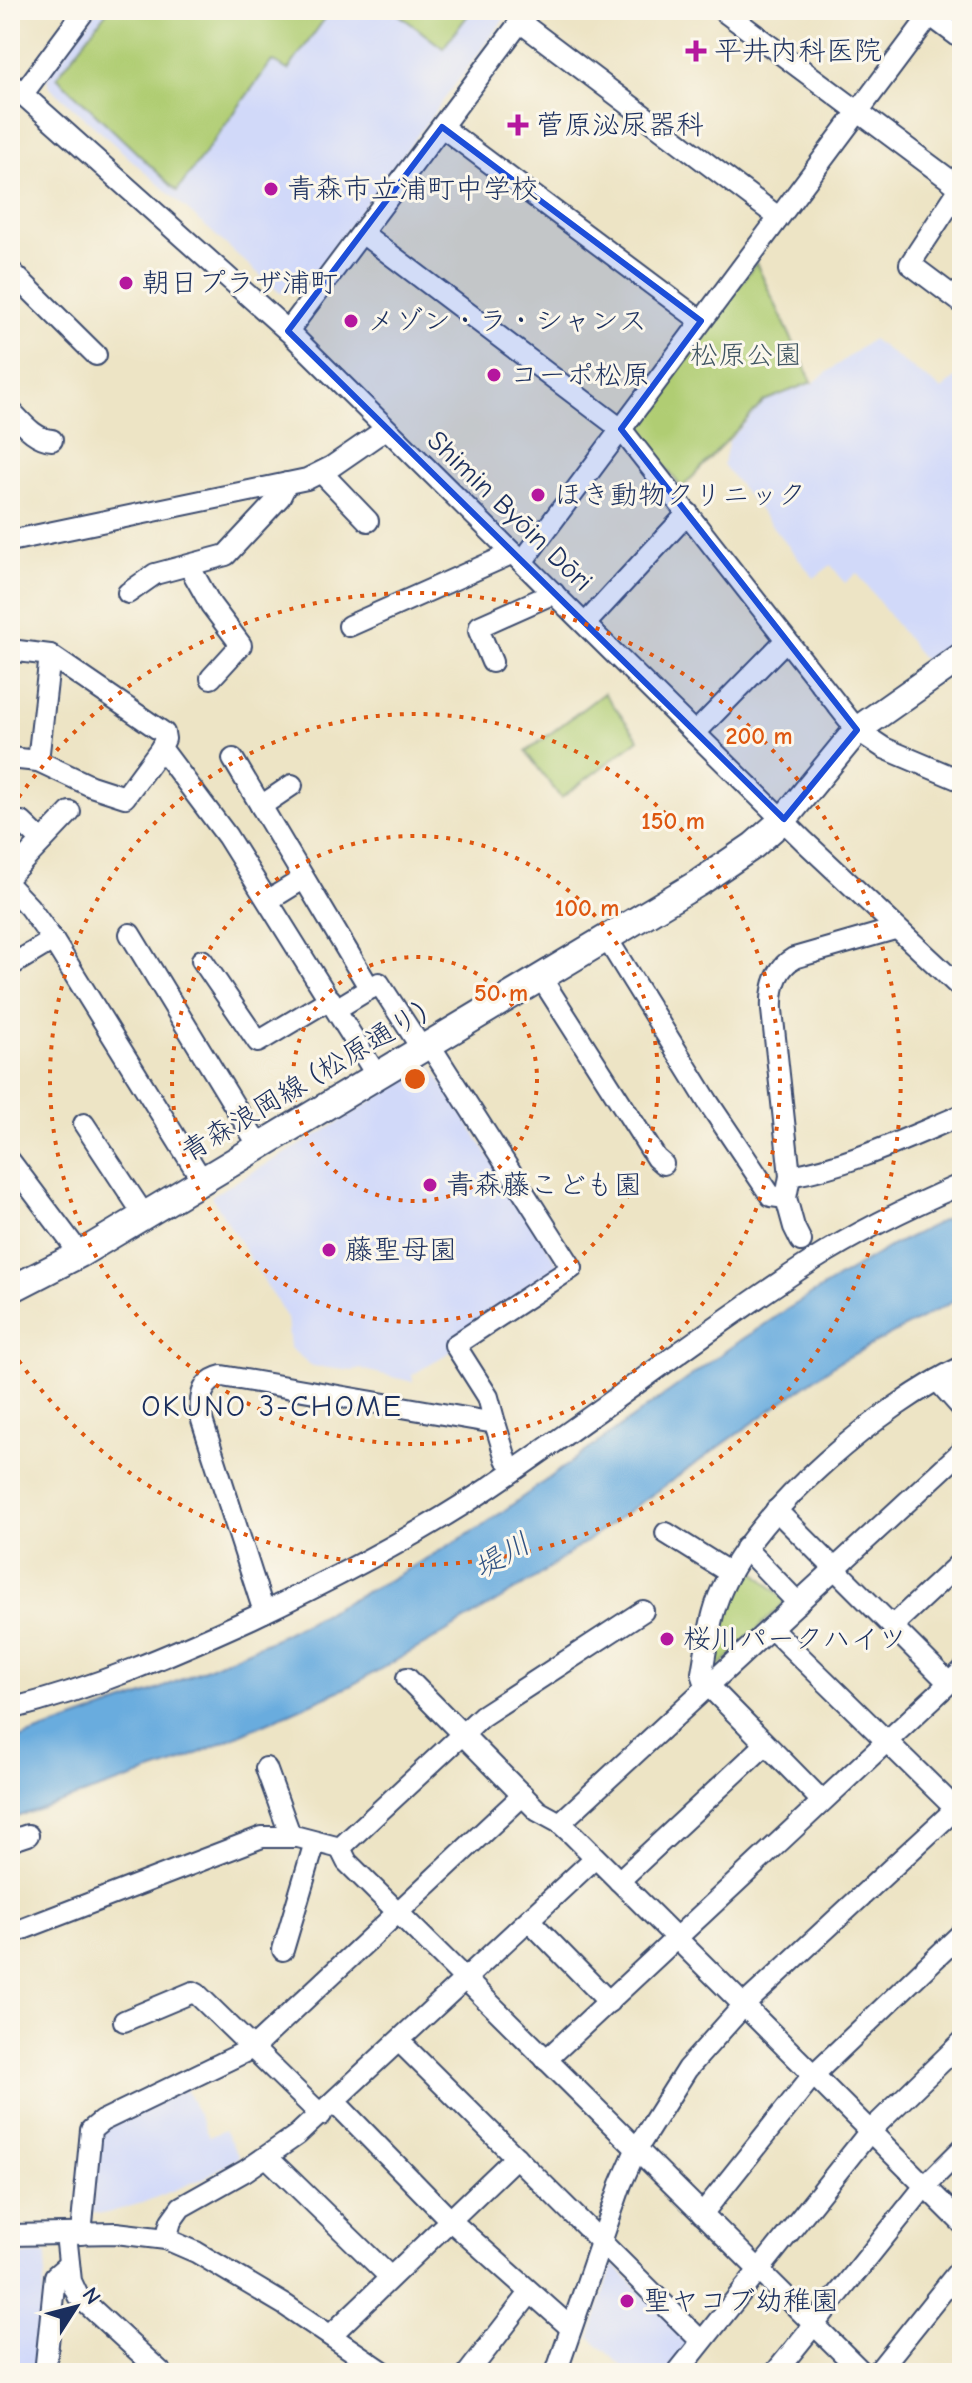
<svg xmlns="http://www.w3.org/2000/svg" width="972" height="2383" viewBox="0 0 972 2383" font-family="'Comic Neue','Klee One',sans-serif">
<rect width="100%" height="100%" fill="#fbf7ec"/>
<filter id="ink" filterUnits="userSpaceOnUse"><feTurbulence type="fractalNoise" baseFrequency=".0125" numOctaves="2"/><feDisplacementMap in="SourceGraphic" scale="16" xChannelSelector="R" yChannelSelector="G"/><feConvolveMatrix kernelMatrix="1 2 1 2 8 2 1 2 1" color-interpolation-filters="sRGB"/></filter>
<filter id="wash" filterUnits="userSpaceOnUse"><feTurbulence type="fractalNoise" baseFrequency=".006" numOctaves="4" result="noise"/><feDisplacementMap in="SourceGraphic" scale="32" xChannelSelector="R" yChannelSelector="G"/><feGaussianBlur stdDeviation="1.8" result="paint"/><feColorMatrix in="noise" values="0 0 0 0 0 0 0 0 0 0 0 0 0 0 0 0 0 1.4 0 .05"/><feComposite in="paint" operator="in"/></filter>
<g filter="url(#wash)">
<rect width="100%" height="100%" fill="#ede4c5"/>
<!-- built -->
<g fill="#d1d9f9">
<polygon points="98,10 511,10 301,291 280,293 49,86 47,78"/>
<polygon points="872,339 942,390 962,372 962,635 924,661 857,573 845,583 831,565 814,578 723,465 729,441 765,401 813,383"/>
<polygon points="430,1064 561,1269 453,1350 412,1375 413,1382 361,1369 353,1371 312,1366 290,1348 287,1318 211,1196 326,1130"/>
<polygon points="186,2089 209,2137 224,2130 239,2157 202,2179 142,2203 103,2214 92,2212 100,2131"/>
<polygon points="47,2254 35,2373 10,2373 10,2255"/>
<polygon points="613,2264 693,2343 668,2373 629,2373 590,2337"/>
</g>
<!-- green -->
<g fill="#b0cd73" stroke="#667e68" stroke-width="2">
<polygon points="108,10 331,10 288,70 272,61 177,191 57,77"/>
<polygon points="393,10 472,10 443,48"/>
<polygon points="756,263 812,382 764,401 682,488 638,434 637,424"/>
<polygon points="604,693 639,739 561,798 526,752"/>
<polygon points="744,1567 751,1568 786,1601 719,1667 712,1665 724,1607"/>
</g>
<!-- water -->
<polygon fill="#69acde" stroke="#426e9e" stroke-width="2" points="962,1211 962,1297 837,1363 535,1578 443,1634 350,1686 172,1765 10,1819 10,1742 150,1693 276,1638 389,1580 484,1525 731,1347 786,1310 891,1246"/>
</g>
<g filter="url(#ink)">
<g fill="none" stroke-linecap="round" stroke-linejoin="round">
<!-- minor casing -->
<g stroke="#3a4a6d" stroke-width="24">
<g id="minor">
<polyline points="722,10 962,189"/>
<polyline points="923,10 962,39"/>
<polyline points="520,22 778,217"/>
<polyline points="10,83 288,331 805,842 962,989"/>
<polyline points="22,95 85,10"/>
<polyline points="442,127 701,321"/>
<polyline points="960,188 910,264 962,303"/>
<polyline points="362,233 621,429 857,730 884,748 962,781"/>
<polyline points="10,270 96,355"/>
<polyline points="288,331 529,10"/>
<path d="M10,410C22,422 34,439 52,440"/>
<polyline points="322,473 368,521"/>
<polyline points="10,541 307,479 331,467 386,429"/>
<polyline points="522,562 934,10"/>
<polyline points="189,566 211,605 241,645 211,678"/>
<polyline points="128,593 155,574 226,555 280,497 287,483"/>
<polyline points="586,623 688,513"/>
<polyline points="349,626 513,553"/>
<polyline points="10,650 50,655 164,733 165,739 161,748 227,836 377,1076"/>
<polyline points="492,662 479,631 480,626 554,593"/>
<polyline points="695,733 786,640"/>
<polyline points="10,758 38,761 91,786 125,797 161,748"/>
<polyline points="233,759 370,989"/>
<polyline points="38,761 50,655"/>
<polyline points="261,806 292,785"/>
<polyline points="22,822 42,841"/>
<polyline points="10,875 70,812"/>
<polyline points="10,887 29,907 53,940 202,1180"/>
<polyline points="269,900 303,879"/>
<polyline points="130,934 259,1146"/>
<polyline points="606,937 708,1102 771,1196 786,1198"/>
<polyline points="202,960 258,1042 330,999"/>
<polyline points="10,966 53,940"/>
<polyline points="540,976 656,1158 663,1164"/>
<polyline points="336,1009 379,983 422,1049"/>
<polyline points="84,1124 144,1215"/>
<polyline points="10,1161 80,1254"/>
<path d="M790,1176C849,1166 907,1138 962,1115"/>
<path d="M801,1241L794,1227L786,1198L790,1176L772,1010C771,989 775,969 794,958L895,929"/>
<polyline points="937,1380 962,1408"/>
<polyline points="495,1423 506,1459"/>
<polyline points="776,1510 949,1683"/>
<polyline points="666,1533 730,1573"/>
<polyline points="745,1548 798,1603"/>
<polyline points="643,1611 482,1716 340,1848 347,1862 863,2373"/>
<path d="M264,1612L202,1420C199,1401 200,1381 222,1376L495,1423L488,1397L455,1345L572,1268L429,1044"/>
<polyline points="892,1626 962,1561"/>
<polyline points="771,1628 962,1815"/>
<polyline points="407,1678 538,1811 560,1823 571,1833 962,2223"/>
<path d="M10,1709C95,1688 173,1654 252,1618C334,1579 415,1537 490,1487C599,1414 702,1332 812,1261C859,1231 911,1206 962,1184"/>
<polyline points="266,1768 291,1837"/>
<path d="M822,1801L705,1682L702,1673C707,1645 710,1615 722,1589C756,1510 884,1403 962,1367"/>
<polyline points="560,1823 962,1451"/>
<polyline points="10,1841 28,1835"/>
<polyline points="619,1881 765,1745"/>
<polyline points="529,1920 609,2002"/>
<polyline points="10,1934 262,1837 298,1837 340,1848"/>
<polyline points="283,1950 315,1842"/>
<polyline points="124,2021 193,1992 197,1994 321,2115"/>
<polyline points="400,2042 701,2341"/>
<polyline points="546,2060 962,1671"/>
<polyline points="335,2102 451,2221 571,2328"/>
<polyline points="267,2157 390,2277"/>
<polyline points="702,2214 813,2075 962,1933"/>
<polyline points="66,2234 71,2281 78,2296 162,2373"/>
<polyline points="81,2234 91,2130 102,2121 253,2048 523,1795"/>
<polyline points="10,2235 116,2233 166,2239 196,2252 285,2305 385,2373"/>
<polyline points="166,2239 171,2221 181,2207 245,2171 297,2135 595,1858"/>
<polyline points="331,2335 516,2157"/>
<polyline points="45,2373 55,2276 69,2264"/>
<polyline points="468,2373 530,2293"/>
<polyline points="556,2373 621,2184 636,2150 687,2069 744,2005 962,1803"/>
<polyline points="677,2373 870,2131 962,2042"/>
<polyline points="775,2373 925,2186 962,2149"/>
<polyline points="877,2373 962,2267"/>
</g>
</g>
<!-- major casing -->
<g stroke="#3a4a6d" stroke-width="30">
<polyline id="major" points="10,1290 80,1254 700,882 753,846 784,819 857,730 962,656"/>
</g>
<!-- minor -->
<use href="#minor" stroke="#fff" stroke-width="20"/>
<!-- major -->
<use href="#major" stroke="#fff" stroke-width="26"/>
</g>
</g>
<!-- marked area -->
<path fill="#1d4ed8" fill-opacity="0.2" stroke="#1d4ed8" stroke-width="6" stroke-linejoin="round" d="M442,127L701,321L621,429L857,730L784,819L288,331Z"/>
<!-- distance rings -->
<g fill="none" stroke="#de5710" stroke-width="4" stroke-dasharray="4 8">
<circle cx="415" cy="1079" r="122"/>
<circle cx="415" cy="1079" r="243"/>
<circle cx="415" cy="1079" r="365"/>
<path d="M12 807A486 486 0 1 1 12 1351"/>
</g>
<!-- markers -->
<g fill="#b5179e" stroke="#fbf7ec" stroke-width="3">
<path d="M692 39h8v8h8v8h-8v8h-8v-8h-8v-8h8z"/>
<path d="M514 113h8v8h8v8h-8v8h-8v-8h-8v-8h8z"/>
<circle cx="271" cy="189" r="8"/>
<circle cx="126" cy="283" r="8"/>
<circle cx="351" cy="321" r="8"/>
<circle cx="494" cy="375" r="8"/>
<circle cx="538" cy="495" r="8"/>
<circle cx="430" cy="1185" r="8"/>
<circle cx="329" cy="1250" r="8"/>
<circle cx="667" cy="1639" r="8"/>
<circle cx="627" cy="2301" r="8"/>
</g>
<g text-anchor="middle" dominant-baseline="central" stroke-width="6" stroke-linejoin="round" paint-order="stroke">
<!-- poi labels -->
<g font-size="28" fill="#1b2f5e" stroke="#fbf7ec" text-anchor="start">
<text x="714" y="51">平井内科医院</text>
<text x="536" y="125">菅原泌尿器科</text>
<text x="287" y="189">青森市立浦町中学校</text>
<text x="142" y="283">朝日プラザ浦町</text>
<text x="367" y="321">メゾン・ラ・シャンス</text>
<text x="510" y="375">コーポ松原</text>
<text x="554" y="495">ほき動物クリニック</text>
<text x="446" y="1185">青森藤こども園</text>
<text x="345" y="1250">藤聖母園</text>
<text x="683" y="1639">桜川パークハイツ</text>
<text x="643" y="2301">聖ヤコブ幼稚園</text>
</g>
<!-- park labels -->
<g font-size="28" fill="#405663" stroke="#fbf7ec">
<text x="746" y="355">松原公園</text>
</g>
<!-- street labels -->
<g font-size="28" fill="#1b2f5e" stroke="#fbf7ec">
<text transform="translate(510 511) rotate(44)">Shimin Byōin Dōri</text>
<text transform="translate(304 1082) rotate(-31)">青森浪岡線 (松原通り)</text>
</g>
<!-- neighbourhood labels -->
<g font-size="30" letter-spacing="2" fill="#1b2f5e" stroke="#fbf7ec">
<text x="272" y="1406">OKUNO 3-CHOME</text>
</g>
<!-- water labels -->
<g font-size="30" font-style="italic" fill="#325484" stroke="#fbf7ec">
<text transform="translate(502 1556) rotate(-30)">堤川</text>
</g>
</g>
<circle cx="415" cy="1079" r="12" fill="#de5710" stroke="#fbf7ec" stroke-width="4"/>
<g font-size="24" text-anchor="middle" font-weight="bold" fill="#de5710" stroke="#fbf7ec" stroke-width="6" stroke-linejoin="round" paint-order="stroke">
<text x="759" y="744">200 m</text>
<text x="673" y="829">150 m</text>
<text x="587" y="916">100 m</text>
<text x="501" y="1001">50 m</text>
</g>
<!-- margin -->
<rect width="972" height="2383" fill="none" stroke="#fbf7ec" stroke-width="40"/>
<!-- north arrow -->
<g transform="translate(76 2307) rotate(54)" stroke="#fbf7ec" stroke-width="6" paint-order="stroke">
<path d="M0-6L14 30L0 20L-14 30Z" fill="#1b2f5e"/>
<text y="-12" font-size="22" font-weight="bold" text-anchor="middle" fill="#1b2f5e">N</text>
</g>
</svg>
